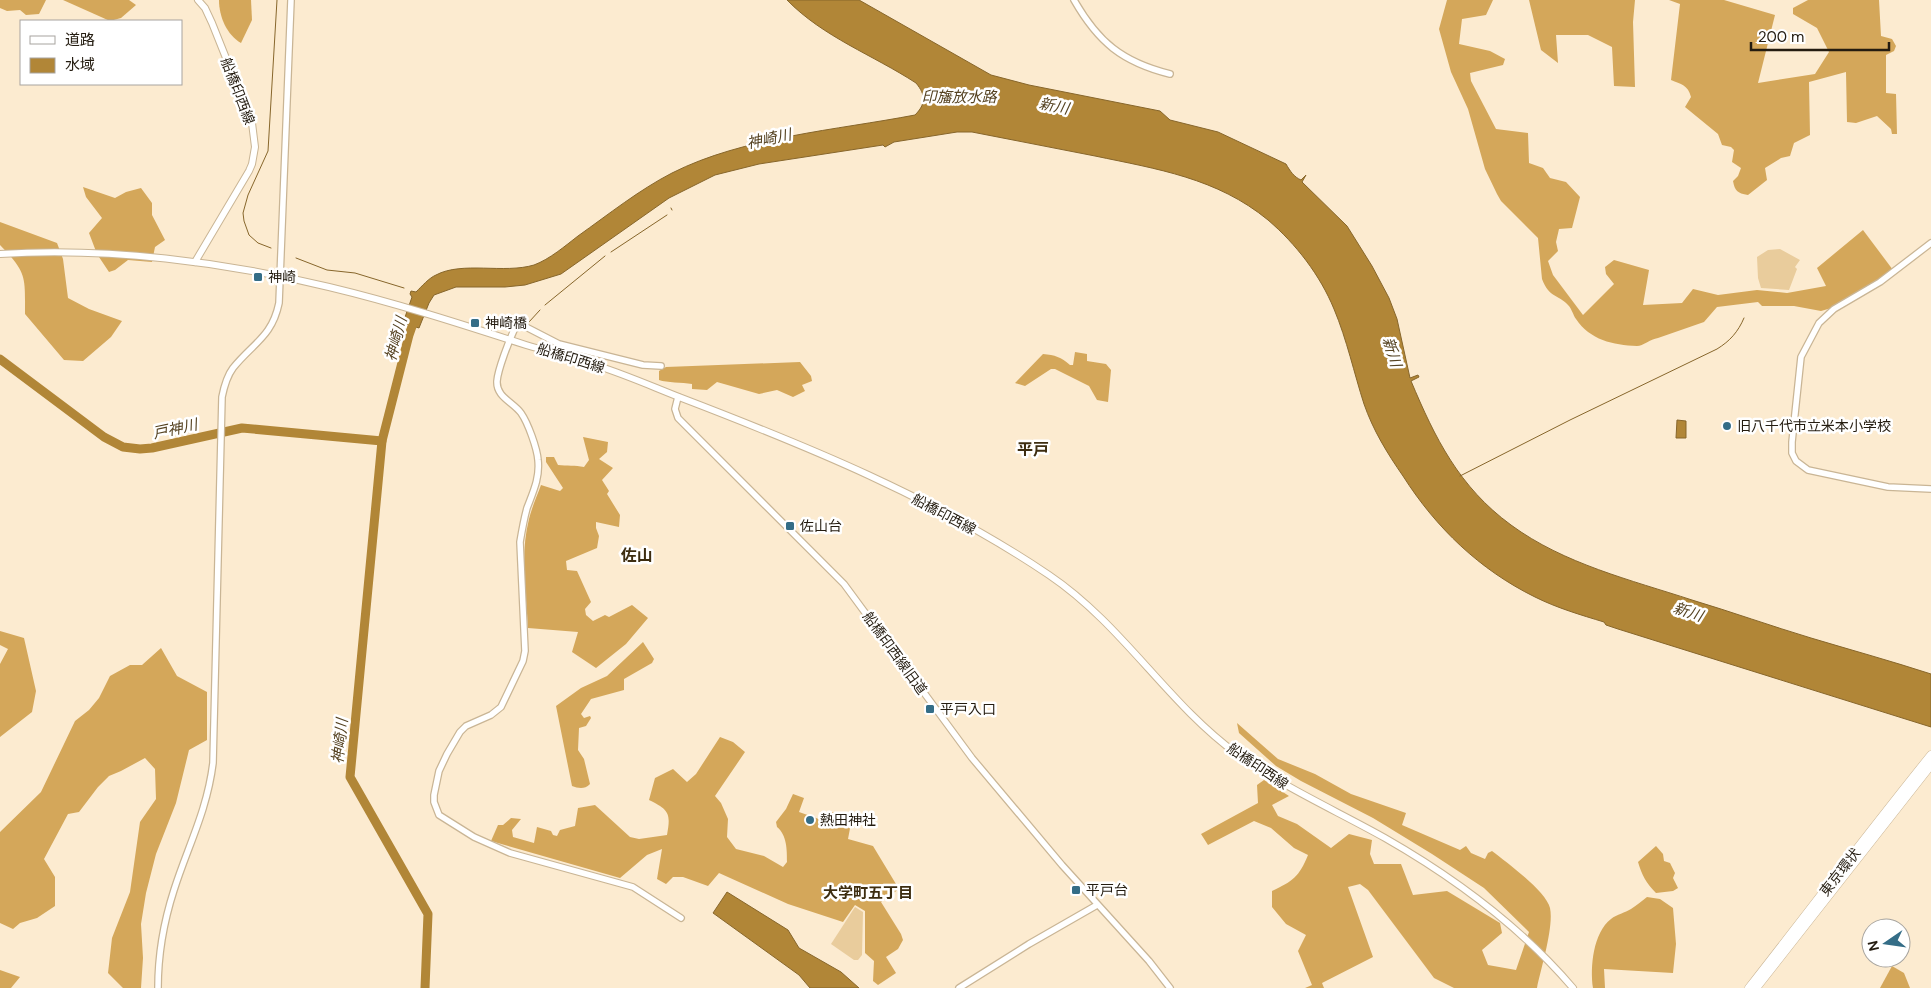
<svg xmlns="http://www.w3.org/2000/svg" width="1931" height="988" viewBox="0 0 1931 988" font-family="'DM Sans','Noto Sans JP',sans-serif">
<rect width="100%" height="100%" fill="#fcebd0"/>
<!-- green -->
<g fill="#e9cc9c">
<polygon points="1780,249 1800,260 1795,267 1797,269 1789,290 1761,288 1758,278 1757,257 1768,250"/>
<polygon points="855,907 863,912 862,955 858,960 854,960 831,944"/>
</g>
<!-- forest -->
<g fill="#d4a75a">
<polygon points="0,0 46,0 39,14 26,15 20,10 7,11 0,8"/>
<polygon points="63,0 129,0 136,5 121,18 110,21"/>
<path d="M219,0H251L252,20L241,43C227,35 219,17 219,0Z"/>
<path d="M1447,0H1493L1486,15L1462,19L1459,44L1490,51L1505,59L1503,65L1470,73L1471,81L1496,129L1528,133L1529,163L1543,168L1550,178L1566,182L1580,197L1572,228L1559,229L1556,242L1558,251L1548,261L1553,275L1583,315L1614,284L1606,274L1605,267L1614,260L1649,270L1643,305L1682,303L1693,289L1718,295L1757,290L1787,293L1826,286L1817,268L1863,230L1893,270L1883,279L1835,307L1821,311L1794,306H1762L1758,302L1717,307L1704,322L1658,338C1650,339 1643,346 1637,346C1613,345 1590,340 1576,319C1573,315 1572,309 1568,305C1558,294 1549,298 1542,279L1538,238L1501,201L1497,194L1485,169L1468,109L1451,72L1439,29Z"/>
<polygon points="1529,0 1635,0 1633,22 1635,87 1614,86 1612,47 1588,35 1556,35 1558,63 1541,50"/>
<path d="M1669,0H1724L1775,15L1758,83L1815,74L1829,52L1817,28L1793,14V8L1808,0H1879L1881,36L1892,39L1896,46L1894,51L1886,55V93L1896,94L1897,134H1892L1891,129L1877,116L1856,123L1847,122L1846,72L1809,82L1810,135L1794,143L1790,156L1781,158L1765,168L1767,180L1748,195C1737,193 1735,191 1733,181L1738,176L1741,168L1732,162L1734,150L1731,147L1722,145L1718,134L1685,107L1691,97C1688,85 1681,84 1671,80L1680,4Z"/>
<polygon points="83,187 115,198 126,192 141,188 152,203 152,215 165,240 155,247 152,262 128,260 115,270 109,272 97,254 89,233 102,218 86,197"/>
<path d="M0,222L57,243L63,259L68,298L89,309L122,321L111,337L83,361L64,360L25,314C25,276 27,273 0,245Z"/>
<path d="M1075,352L1087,354V361L1106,364L1111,370L1108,402L1097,400L1089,386L1055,369H1051L1025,386L1015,383L1043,354C1055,355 1061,357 1070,365H1073Z"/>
<path d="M800,362L811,376L812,381L802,385L805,391L793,397L777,390L759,394L717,382L707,390L692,389V384C682,382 667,383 659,380V371L666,367Z"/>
<path d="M583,437L608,442L607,452L599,459L613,468L602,480L609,491L607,494L620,515L619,527L596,522V528L599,536L597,548L566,561L567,570L577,571L591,602L585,609L586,615L593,621L605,615L609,617L632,605L648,618L626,644L596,668L572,652L578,632L528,628C526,592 520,554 529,519C532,507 537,496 541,485L560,491L563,488L546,462V457H554L558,465C567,466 575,465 584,467L589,460Z"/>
<polygon points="0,631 24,638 36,691 32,712 0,737 0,664 8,649 0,645"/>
<path d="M643,642L654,659L652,663L624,679V690L591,699L581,714L584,718L590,716L591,718L586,726L579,728L578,750L584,759L590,784C584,790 578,788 572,786L556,706L581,688L607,676Z"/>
<polygon points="161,648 177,676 207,692 207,740 189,750 176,803 156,854 146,893 141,924 143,958 141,988 123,988 108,973 112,938 130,892 140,822 156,799 155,769 145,758 121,771 109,776 98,787 79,812 68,814 44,859 55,877 55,906 37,918 20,923 13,929 0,923 0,832 41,792 75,721 89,710 99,698 110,676 130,665 142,665"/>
<path d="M1237,723L1278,759L1315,774L1351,794L1406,813L1402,825L1460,850L1466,846L1471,853L1485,859L1488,853L1492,851C1506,862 1546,891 1550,908C1554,927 1541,968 1537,988H1454L1434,978L1368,890L1360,884L1348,887L1373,957L1322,983L1324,988H1305L1312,985L1298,951L1306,935L1286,924L1272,907V891C1293,881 1299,877 1308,855L1294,848L1271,828L1254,821L1208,845L1201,834L1258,803L1257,785L1264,780L1289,796L1272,805L1278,816L1297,824L1331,848L1349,834L1372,840L1370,854L1374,864H1401L1413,895L1447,891L1500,923L1502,933L1482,950L1488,965L1516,970L1529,932L1484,888L1432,854L1373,818L1301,781L1276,766L1239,733Z"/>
<path d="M720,737L733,742L745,752L715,796L721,803L728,819L727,837L736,849L764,856L783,867L787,862C787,850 787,835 777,827L776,822L786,809L793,794L804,798L799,812L819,819L828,812L847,813L851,823L848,839L873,846L899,889L881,902L901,934L903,940L898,949L886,957L896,973L878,985L873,981L874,961L865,953V911L855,905L843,922L788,904L719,873L708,886L683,877H673L666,884L657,879L662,849L647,855L620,878L491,841L498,825H503L511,818L521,819L512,830L513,837L534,843L537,827L551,831L553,835L557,836L560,830L575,826L578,808L595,805L630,837L639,839L667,835C671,813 669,810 649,800L655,778L673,769L687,782L696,774Z"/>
<path d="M1656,846L1663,854L1664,861L1670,863L1675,873L1673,878L1678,888L1673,891L1656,893C1646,883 1642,875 1638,862Z"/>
<path d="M1647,897L1660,899L1673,908L1676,944L1673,973L1604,969L1605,988H1593C1590,967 1593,933 1611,919C1617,914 1625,913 1631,909C1637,905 1642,901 1647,897Z"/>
<polygon points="1892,966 1904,973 1910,988 1880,988"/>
<polygon points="0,970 20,977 11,988 0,988"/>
</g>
<!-- water -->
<g fill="#b18637" stroke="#87662b">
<path d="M787,0H859L991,75L1029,85L1160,111L1170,120L1218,132L1286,164C1290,171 1294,177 1301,180L1306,175L1302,182L1347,226L1372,266L1389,298L1397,319L1410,378L1418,375L1419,377L1411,381C1435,438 1459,487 1511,525C1564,564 1631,580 1692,600C1732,612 1771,626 1811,638C1851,650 1891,661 1931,674V727L1618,629L1606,625L1604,622C1581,615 1557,608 1535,597C1480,570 1436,528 1403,476C1387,453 1373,430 1364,404C1354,373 1347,340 1334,309C1320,275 1296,244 1268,220C1217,178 1157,169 1095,156C1054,148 1013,140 972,132H957L894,142L885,147L883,145L759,164L715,175L669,198L561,274L525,285L505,287H456L434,295L429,303L419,328L403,323L412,297L410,294L411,291L416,292C422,286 429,278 436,275C462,261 504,274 534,265C550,259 565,246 578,236C609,214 639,190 672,173C743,137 837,130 915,115C926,104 926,95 916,83C873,55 823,37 787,0Z"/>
<polygon points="1677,420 1686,421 1686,438 1676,438"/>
<polygon points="727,892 788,930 799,948 841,972 859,988 810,988 799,975 713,913"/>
</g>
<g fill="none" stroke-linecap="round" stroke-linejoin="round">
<!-- stream -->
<g stroke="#87662b" stroke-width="1">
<polyline points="671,208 672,210"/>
<polyline points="271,248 258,243 249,235 244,221 243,213 248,195 268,151 277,0"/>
<polyline points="611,252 667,215"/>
<polyline points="296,258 327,270 355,273 404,288"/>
<polyline points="545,305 605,256"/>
<polyline points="529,322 540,310"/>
<path d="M1460,476L1570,420L1717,349C1730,341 1738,332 1744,318"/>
</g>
<!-- river -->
<g stroke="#b18637" stroke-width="9">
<polyline points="416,315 409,335 382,441 350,777 428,914 425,988"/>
<polyline points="0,359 104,437 123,447 140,449 152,448 242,428 382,441"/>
</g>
<!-- secondary casing -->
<g stroke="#c9b595" stroke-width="8">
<g id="secondary">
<path d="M1074,0C1098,42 1122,62 1170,74"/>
<polyline points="1931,243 1880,282 1834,309 1819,323 1801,357 1792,442 1792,453 1796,461 1808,470 1888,487 1931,489"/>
<path d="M661,366L643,365L559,344L526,327L520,325L514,330C509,341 498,369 497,381C496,397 513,402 521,413C528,423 537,448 538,460C540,478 533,492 527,508C524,519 522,530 520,542L525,651L523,661L501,707L491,715L466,726L460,732L447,754L439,771L434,795V802L439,815L474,837L510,853L633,887L681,918"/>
<polyline points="678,397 675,409 678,418 844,584 972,758 1062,865 1149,961 1170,988"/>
<path d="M158,988C158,956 164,921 174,890C188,846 207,811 213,763L222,397C224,387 227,376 233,368C253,343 272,337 279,303L291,0"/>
<polyline points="959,988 1029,944 1097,905"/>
</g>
</g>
<!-- primary casing -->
<g stroke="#c9b595" stroke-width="8">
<g id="primary">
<path d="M0,254C107,247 225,262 329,287C396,303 461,324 526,345C549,352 573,357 595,365C624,374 651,386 679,397C807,446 935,498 1049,575C1123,625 1167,703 1237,754C1283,787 1335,810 1385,838C1455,878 1520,926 1573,988"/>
<polyline points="195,262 249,171 252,164 255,147 252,123 212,23 205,8 198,0"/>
</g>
</g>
<!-- highway casing -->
<g stroke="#c9b595" stroke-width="9">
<g id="highway">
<path d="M1749,988C1810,910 1869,832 1931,755"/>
<polyline points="1756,988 1931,765"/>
</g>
</g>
<!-- secondary -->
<use href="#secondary" stroke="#fff" stroke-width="5.5"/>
<!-- primary -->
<use href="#primary" stroke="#fff" stroke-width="6"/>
<!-- highway -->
<use href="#highway" stroke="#fff" stroke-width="8"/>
</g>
<!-- markers -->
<g fill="#346d87" stroke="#fff" stroke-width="2">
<rect x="253" y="272" width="10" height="10" rx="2.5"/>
<rect x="470" y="318" width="10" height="10" rx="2.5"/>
<circle cx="1727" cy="426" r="5"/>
<rect x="785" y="521" width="10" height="10" rx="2.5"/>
<rect x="925" y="704" width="10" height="10" rx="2.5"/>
<circle cx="810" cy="820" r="5"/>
<rect x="1071" y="885" width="10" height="10" rx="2.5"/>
</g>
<g text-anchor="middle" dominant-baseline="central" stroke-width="5" stroke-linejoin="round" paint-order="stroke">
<!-- street labels -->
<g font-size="14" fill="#241c10" stroke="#fff">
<text transform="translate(238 91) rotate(69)">船橋印西線</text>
<text transform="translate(571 358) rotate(17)">船橋印西線</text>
<text transform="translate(944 514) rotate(28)">船橋印西線</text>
<text transform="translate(895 653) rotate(54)">船橋印西線旧道</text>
<text transform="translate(1258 766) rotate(34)">船橋印西線</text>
<text transform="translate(1840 872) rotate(-52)">東京環状</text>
</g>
<!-- poi labels -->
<g font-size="14" fill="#241c10" stroke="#fff" text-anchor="start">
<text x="268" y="277">神崎</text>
<text x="485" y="323">神崎橋</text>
<text x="1737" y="426">旧八千代市立米本小学校</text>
<text x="800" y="526">佐山台</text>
<text x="940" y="709">平戸入口</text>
<text x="820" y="820">熱田神社</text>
<text x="1086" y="890">平戸台</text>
</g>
<!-- water labels -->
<g font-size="15" font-style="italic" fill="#554221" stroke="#fff">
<text x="959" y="97">印旛放水路</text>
<text transform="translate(1054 106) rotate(11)">新川</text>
<text transform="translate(769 139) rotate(-12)">神崎川</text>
<text transform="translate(396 339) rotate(-75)">神崎川</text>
<text transform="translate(1392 352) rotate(73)">新川</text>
<text transform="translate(175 429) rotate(-12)">戸神川</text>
<text transform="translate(1688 612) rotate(18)">新川</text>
<text transform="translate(340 741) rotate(-84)">神崎川</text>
</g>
<!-- neighbourhood labels -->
<g font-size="15" font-weight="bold" fill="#3d2d10" stroke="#fff">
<text x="868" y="893">大学町五丁目</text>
</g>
<!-- quarter labels -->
<g font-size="16" font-weight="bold" fill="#3d2d10" stroke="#fff">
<text x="1033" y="449">平戸</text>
<text x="637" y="555">佐山</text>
</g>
</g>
<!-- legend -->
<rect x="20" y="20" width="162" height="65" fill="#ffffff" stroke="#a7a49f"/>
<rect x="30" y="36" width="25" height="8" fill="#ffffff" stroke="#a7a49f"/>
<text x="65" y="45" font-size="15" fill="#241c10">道路</text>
<rect x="30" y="58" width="25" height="15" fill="#b18637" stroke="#a7a49f"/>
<text x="65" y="70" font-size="15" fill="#241c10">水域</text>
<!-- north arrow -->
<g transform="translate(1886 943) rotate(257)"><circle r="24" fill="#ffffff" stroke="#a7a49f"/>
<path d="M0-4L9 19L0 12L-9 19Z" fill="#346d87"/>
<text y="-8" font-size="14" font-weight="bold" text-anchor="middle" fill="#241c10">N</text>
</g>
<!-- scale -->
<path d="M1751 42v8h138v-8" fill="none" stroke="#241c10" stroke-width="2.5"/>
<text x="1758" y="42" font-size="15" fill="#241c10" stroke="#ffffff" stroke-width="4" paint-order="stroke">200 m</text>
</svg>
